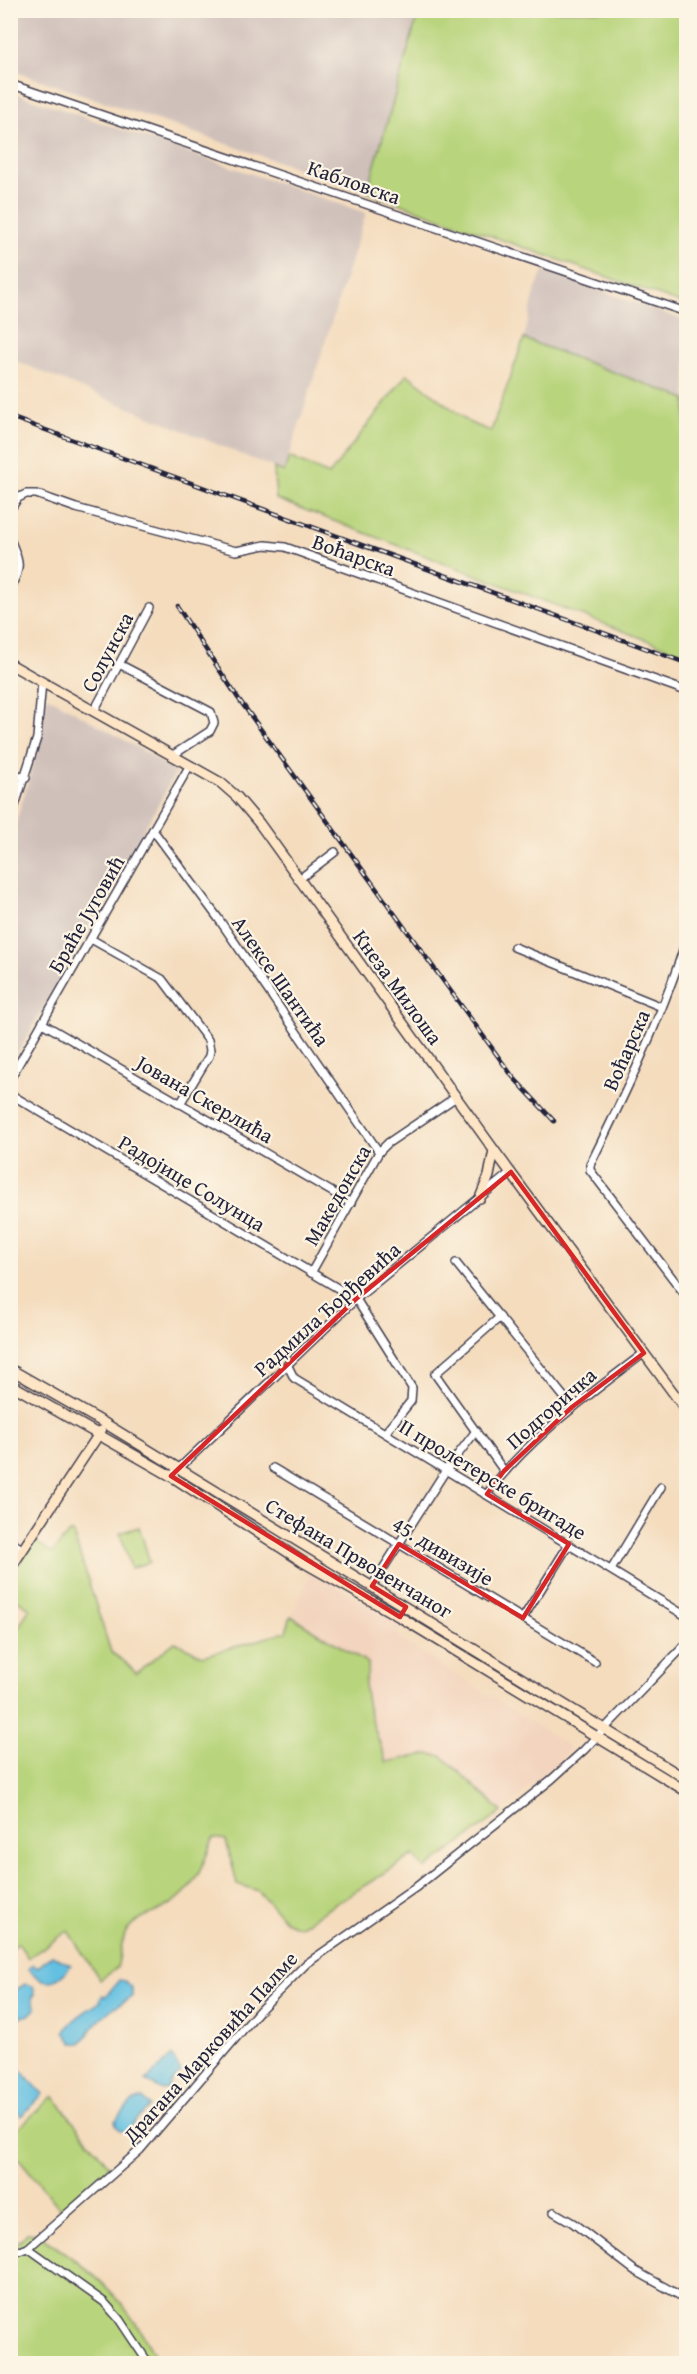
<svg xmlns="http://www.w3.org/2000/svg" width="697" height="2374" viewBox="0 0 697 2374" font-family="'Gentium Book Plus',serif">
<rect width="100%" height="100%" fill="#fcf5e5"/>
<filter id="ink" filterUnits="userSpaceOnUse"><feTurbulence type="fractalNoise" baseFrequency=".0167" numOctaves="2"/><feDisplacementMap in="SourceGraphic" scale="12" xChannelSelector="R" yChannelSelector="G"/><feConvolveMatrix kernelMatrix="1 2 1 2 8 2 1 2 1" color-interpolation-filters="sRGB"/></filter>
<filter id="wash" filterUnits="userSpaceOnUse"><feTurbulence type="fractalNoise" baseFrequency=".008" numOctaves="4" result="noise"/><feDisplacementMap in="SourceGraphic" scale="24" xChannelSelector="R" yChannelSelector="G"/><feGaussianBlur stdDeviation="1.35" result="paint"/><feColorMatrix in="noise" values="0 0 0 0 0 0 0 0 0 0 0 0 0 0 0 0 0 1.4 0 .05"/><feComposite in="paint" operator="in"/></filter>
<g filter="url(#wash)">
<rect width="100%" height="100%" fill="#f4dcbd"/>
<!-- built -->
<polygon fill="#f3d4be" points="303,1565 402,1626 398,1633 400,1639 570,1747 569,1752 502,1812 442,1756 428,1754 386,1762 368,1703 365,1684 370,1670 291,1616 309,1578"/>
<!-- industrial -->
<g fill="#cfc0ba">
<polygon points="11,10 419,10 419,11 367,192 11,70"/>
<polygon points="11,92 366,213 284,472 11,359"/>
<polygon points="544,270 686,321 686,399 524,339 536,288"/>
<polygon points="47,696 152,756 176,773 11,1065 11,840 39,743"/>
</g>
<!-- green -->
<g fill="#b8d47b" stroke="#6d7b5b" stroke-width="1.5">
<polygon points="419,11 686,11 686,305 367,192"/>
<polygon points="524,339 686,399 686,655 276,499 274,468 284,472 289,457 329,475 407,374 470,423 491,431"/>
<polygon points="139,1527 150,1562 131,1568 120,1533"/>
<path d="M69,1533H73L111,1652L125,1662L136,1673L175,1642L203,1656L286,1632L291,1616L368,1663C370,1672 365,1676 365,1685C365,1710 379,1738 386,1762L428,1754L442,1756L502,1812L425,1869L413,1855L299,1927L287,1922L258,1891L237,1884L226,1840L213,1838C203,1866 195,1890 168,1906C153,1915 136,1916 126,1932C121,1942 120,1957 117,1968L100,1980L68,1931L28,1958L18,1943L11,1950V1640L30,1608L11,1596V1576L34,1540L52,1553Z"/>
<polygon points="53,2096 110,2167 61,2210 11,2149 11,2135"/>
<path d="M27,2233L36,2234C96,2271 127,2300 159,2363L11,2364V2244L20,2241Z"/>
</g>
<!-- water -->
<g fill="#63c0e1" stroke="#42718e" stroke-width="1.5">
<path d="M52,1955L71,1965C58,1984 45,1987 28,1969L33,1964L37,1968Z"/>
<path d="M119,1980L125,1981L132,1988V1997L113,2008L100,2019L81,2043H73L65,2032C70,2019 91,2009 101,2001L100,1999L103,1995L105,1997Z"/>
<polygon points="25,1984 33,1986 35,1994 32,1998 36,2008 29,2015 19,2018 12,2011 11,1989 14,1991"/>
<polygon points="172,2055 181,2072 170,2083 169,2088 163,2090 145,2080 150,2077"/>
<polygon points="11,2060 43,2094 21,2116 11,2105"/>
<polygon points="143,2098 150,2106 126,2132 122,2131 116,2126 115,2121 133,2101"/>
</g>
</g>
<g filter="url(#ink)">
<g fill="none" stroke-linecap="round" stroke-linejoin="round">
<!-- street casing -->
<g stroke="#423e4e" stroke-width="10">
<g id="street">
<polyline points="10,84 686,312"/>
<polyline points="10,510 18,498 26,494 36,494 76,508 236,551 265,545 285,547 686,691"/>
<path d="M10,539C19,561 23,566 10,588"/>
<polyline points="119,664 211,712 214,723 210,731 173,755"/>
<polyline points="94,711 149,608"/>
<polyline points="10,772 26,778"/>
<polyline points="10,821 37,738 42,682"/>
<polyline points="153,830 218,918 379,1152"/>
<polyline points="298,880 335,852"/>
<polyline points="91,939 162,979 208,1040 210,1050 209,1056 180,1104"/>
<path d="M686,941C661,1019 626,1092 590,1165V1170L686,1296"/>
<polyline points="514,947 662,1007"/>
<polyline points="42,1023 351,1203"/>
<polyline points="10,1079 190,765"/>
<polyline points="10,1094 356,1299 412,1388 411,1401 385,1433"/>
<polyline points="456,1263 572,1407"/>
<polyline points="311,1273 379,1152 388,1143 456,1097"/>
<polyline points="500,1317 435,1374 504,1471"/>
<polyline points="288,1366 294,1378 686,1616"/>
<polyline points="273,1468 595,1662"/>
<polyline points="171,1476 356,1299 511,1172"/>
<path d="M487,1494C529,1437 588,1396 644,1353"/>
<polyline points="10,1541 23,1550"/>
<polyline points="611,1570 661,1487"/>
<polyline points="372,1586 446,1470 476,1431"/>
<polyline points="523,1618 569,1544"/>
<polyline points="554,2212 573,2223 634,2270 686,2299"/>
<polyline points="28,2248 104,2302 119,2319 149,2364"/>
<polyline points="10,2249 20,2251 28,2248 140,2150 259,2011 306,1964 415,1888 552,1779 584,1750 686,1644"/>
</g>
</g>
<!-- secondary casing -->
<g stroke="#423e4e" stroke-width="12">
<g id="secondary">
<polyline points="10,664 221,783 237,797 259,823 494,1150 686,1410"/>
<polyline points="480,1198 489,1176 494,1150"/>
<polyline points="10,1369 106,1424 686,1779"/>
<polyline points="10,1384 171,1476 303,1562 400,1617 686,1791"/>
<polyline points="10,1569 101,1431"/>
</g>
</g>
<!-- street -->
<use href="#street" stroke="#fff" stroke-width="7"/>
<!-- secondary -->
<use href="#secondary" stroke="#fee5c5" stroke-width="9"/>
<!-- rail casing -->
<g stroke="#22223b" stroke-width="4.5">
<g id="rail">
<polyline points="10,417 686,663"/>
<polyline points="177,606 238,698 513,1077 554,1121"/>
</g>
</g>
<!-- rail -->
<use href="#rail" stroke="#fcf5e5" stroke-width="2" stroke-dasharray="7" stroke-linecap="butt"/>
</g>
</g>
<!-- marked area -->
<path fill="none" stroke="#d62828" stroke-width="4.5" stroke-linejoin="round" d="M511,1172L644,1353L572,1407L504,1471L487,1494L569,1544L523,1618L399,1544L372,1586L406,1607L400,1617L171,1476L356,1299Z"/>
<g text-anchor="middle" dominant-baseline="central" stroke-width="4.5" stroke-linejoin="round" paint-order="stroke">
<!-- street labels -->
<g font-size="21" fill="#22223b" stroke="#fcf5e5">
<text transform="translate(354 182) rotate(19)">Кабловска</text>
<text transform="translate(354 555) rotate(20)">Воћарска</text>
<text transform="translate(107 652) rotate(-62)">Солунска</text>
<text transform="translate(86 914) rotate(-60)">Браће Југовић</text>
<text transform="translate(281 981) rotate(55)">Алексе Шантића</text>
<text transform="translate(398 987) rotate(54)">Кнеза Милоша</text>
<text transform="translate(626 1050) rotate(-66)">Воћарска</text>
<text transform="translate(205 1099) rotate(30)">Јована Скерлића</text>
<text transform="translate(192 1183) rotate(31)">Радојице Солунца</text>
<text transform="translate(337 1195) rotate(-60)">Македонска</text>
<text transform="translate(327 1309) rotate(-42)">Радмила Ђорђевића</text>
<text transform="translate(551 1408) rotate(-41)">Подгоричка</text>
<text transform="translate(493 1479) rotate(31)">II пролетерске бригаде</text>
<text transform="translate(443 1551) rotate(31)">45. дивизије</text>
<text transform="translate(359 1558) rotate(31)">Стефана Првовенчаног</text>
<text transform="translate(210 2047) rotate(-48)">Драгана Марковића Палме</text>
</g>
</g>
<!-- margin -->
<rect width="697" height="2374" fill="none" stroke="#fcf5e5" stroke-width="36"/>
</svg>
